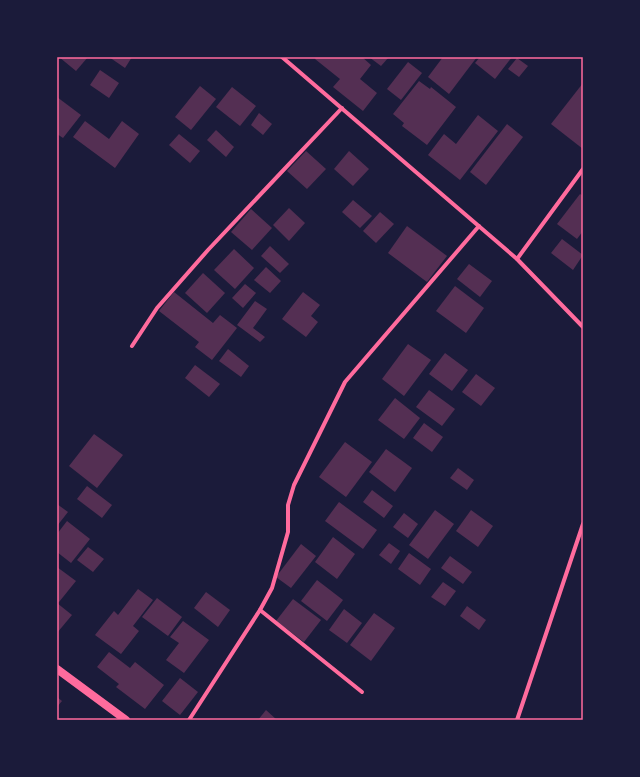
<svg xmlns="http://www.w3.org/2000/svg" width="640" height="777" viewBox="0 0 640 777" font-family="Lora,serif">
<rect width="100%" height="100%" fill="#1b1b3a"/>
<!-- building -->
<g fill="#542f53">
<polygon points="59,57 88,57 76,71"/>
<polygon points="109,57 132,57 125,68"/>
<polygon points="316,57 362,57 371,65 360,79 377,93 363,111 333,87 340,79 315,59"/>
<polygon points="369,57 389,57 381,66"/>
<polygon points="443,57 477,57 449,94 428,77"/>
<polygon points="480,57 512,57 495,79 475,63"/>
<polygon points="517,58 528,66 519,77 508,69"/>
<polygon points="408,62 422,73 401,100 387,89"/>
<polygon points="100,70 119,83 109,98 90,85"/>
<polygon points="419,81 430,89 431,87 456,107 427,145 402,126 404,123 393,114"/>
<polygon points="583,83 583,149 551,124"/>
<polygon points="200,86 216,99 191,130 175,117"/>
<polygon points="232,87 256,106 240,126 216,107"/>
<polygon points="57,97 81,115 63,138 57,134"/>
<polygon points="259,113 272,124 263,135 251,125"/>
<polygon points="478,115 498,131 460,180 428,155 444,134 456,144"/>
<polygon points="85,121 109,139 122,121 139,134 115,168 73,137"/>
<polygon points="507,124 523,137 486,185 470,172"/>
<polygon points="216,130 234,147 226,157 207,140"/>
<polygon points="179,134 200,151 190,163 169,145"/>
<polygon points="306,151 326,169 307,189 287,171"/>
<polygon points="349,151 369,169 353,186 334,169"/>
<polygon points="580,194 583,196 583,231 577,239 557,224"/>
<polygon points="353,200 372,216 360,228 342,212"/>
<polygon points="289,208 305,223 289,241 273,225"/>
<polygon points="251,209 272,228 252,250 231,232"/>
<polygon points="380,212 394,224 376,243 363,231"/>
<polygon points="407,226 447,256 427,282 388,253"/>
<polygon points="562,239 583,255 573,270 551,253"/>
<polygon points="270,246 289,264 280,273 261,256"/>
<polygon points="234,249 254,268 235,289 214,270"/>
<polygon points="469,264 492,281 480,297 457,279"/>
<polygon points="266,267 281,281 270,293 254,280"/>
<polygon points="203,273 225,293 207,313 185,293"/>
<polygon points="245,284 256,293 243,308 232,298"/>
<polygon points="455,286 484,308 466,333 436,311"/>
<polygon points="174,292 213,323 220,315 237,328 212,360 195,347 199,342 159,311"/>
<polygon points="303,292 320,305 311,316 318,322 306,337 282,319"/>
<polygon points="255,301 267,309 253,328 265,337 260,342 237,325"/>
<polygon points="408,344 431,360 404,396 382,379"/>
<polygon points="228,349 249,366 241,377 219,361"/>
<polygon points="445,353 468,370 452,391 429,374"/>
<polygon points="195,365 220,384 209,397 185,378"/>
<polygon points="476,374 495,388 481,406 462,392"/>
<polygon points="429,390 455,409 442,426 416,407"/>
<polygon points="395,398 420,418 404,439 378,420"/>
<polygon points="424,423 443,437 432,452 413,438"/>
<polygon points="94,434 123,455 97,488 69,466"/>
<polygon points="345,442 372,462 346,497 319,477"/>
<polygon points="386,449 412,468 395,492 369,472"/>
<polygon points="458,468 474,480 467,490 450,478"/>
<polygon points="87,486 112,505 102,518 77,499"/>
<polygon points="372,490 393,506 384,518 363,502"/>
<polygon points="339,502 377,530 363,549 325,521"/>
<polygon points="57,504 68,512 57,526"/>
<polygon points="435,510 454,524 428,559 409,545"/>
<polygon points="471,510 493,526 478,547 456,531"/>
<polygon points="404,513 418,524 408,538 393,527"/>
<polygon points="67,521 90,539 71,563 57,552 57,534"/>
<polygon points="333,537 355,554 337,579 315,562"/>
<polygon points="389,543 400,551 391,564 379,555"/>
<polygon points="301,544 316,556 291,588 276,577"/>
<polygon points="88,547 104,559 93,572 77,560"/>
<polygon points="409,553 431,569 420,585 398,569"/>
<polygon points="450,556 472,572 463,584 441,568"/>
<polygon points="57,567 76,581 59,602 57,601"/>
<polygon points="317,580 343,600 327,621 301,601"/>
<polygon points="443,582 456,591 445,606 431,597"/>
<polygon points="138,589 153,600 133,626 139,631 121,654 95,635 114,611 118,615"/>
<polygon points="206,592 230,610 218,627 194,608"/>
<polygon points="157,598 182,617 168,636 142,617"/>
<polygon points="293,599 321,620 304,642 276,621"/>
<polygon points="57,603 72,615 57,633"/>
<polygon points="467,606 486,620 479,630 460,616"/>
<polygon points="344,609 362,623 347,643 329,630"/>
<polygon points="374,613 395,628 371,661 350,645"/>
<polygon points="183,621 209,640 184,673 166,660 179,643 170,637"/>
<polygon points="109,652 130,668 135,662 164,685 145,709 116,687 119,684 97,667"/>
<polygon points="180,678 198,692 180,715 162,701"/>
<polygon points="57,697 62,701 57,707"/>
<polygon points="266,710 277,720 258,720"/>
</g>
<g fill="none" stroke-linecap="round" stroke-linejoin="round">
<!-- minor -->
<g stroke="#ff6b9d" stroke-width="4">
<polyline points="282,57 517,259 583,327"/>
<polyline points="517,259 583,169"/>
<polyline points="132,346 157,308 208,250 342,108"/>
<polyline points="260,610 362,692"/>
<polyline points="189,720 260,610 272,588 288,532 288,505 294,485 345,382 479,226"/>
<polyline points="517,720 583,524"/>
</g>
<!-- secondary -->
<polyline stroke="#ff6b9d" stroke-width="8" points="57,669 126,720"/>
</g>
<!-- border -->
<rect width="640" height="777" fill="none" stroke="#1b1b3a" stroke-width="116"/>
<rect x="58" y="58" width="524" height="661" fill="none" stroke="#ff6b9d" stroke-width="1.5"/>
</svg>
